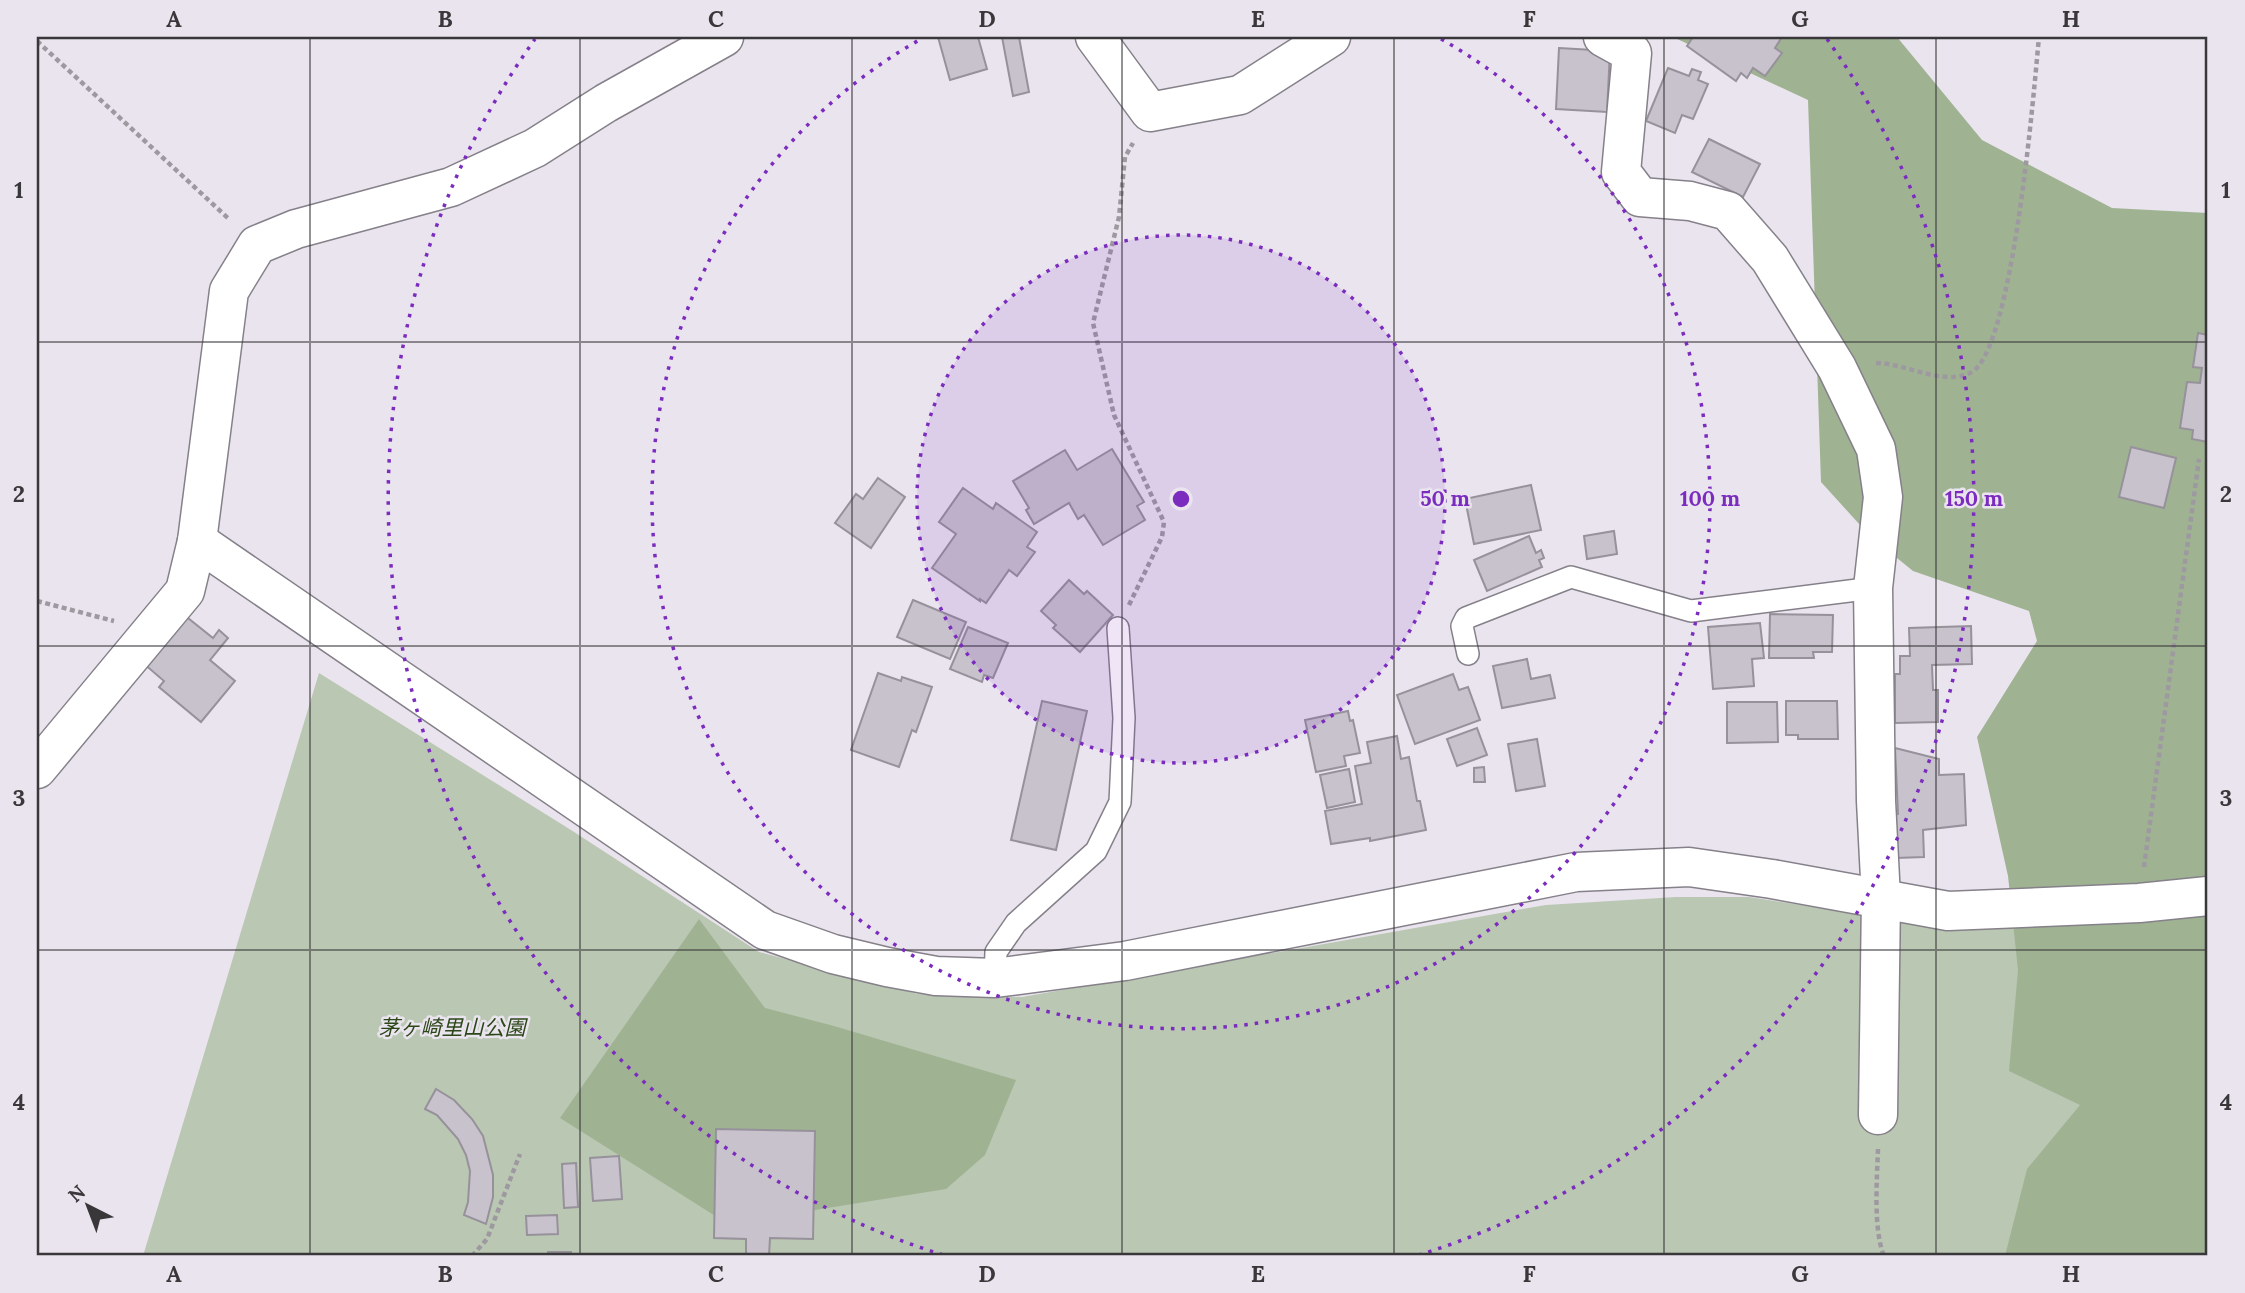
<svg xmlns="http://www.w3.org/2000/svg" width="2245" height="1293" viewBox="0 0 2245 1293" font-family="Lora,'Noto Sans JP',serif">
<rect width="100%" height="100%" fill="#eae4ee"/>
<!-- green -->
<polygon fill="#bac7b3" points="319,673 571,830 759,952 918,994 1022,997 1546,905 1676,897 1749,897 1866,915 2164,921 2208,1256 143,1256"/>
<!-- forest -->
<g fill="#9fb393">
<polygon points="1673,37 1897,37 1982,140 2112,208 2208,213 2208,1256 2005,1256 2027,1169 2080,1105 2009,1071 2018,970 2008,876 1977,737 2037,641 2029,611 1913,571 1870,536 1821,482 1808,100"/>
<polygon points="699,919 765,1008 834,1026 1016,1080 985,1155 946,1189 728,1224 560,1118"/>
</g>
<!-- building -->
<g fill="#c8c2cc" stroke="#96919a" stroke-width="2">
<polygon points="938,37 978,37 987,69 950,80"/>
<polygon points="1002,37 1019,37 1029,92 1013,96"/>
<polygon points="1693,37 1782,37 1775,48 1782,53 1765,76 1753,68 1747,78 1741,73 1736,81 1687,46"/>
<polygon points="1559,48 1610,51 1607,112 1556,109"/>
<polygon points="1668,68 1689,76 1692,69 1701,72 1698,80 1708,84 1693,119 1682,115 1675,133 1646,121"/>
<polygon points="1709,139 1760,164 1743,197 1692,172"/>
<polygon points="2198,333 2208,335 2208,442 2192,439 2193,430 2180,428 2187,382 2200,383 2202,368 2193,367"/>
<polygon points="2131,447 2176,458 2164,508 2119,497"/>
<polygon points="1112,449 1144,502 1137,506 1145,520 1103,545 1084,515 1078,519 1069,503 1034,524 1026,510 1029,508 1013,481 1065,450 1077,470"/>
<polygon points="878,478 905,497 871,548 835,523 856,494 863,499"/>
<polygon points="1531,485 1541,530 1474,544 1465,499"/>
<polygon points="963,488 993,509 996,503 1037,532 1027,547 1035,552 1017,576 1009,570 986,603 980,599 980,601 932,568 956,534 939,522"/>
<polygon points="1614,531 1617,554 1587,559 1584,536"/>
<polygon points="1529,536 1536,553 1541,550 1544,558 1539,560 1542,567 1487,591 1474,560"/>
<polygon points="1069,580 1084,594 1087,591 1113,615 1080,652 1053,628 1056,625 1041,611"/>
<polygon points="913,600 966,622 950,659 897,637"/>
<polygon points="183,614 213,638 219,630 228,638 210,660 235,681 201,722 159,687 164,681 143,663"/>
<polygon points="1770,614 1833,615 1832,652 1813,652 1814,658 1769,658"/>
<polygon points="1760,623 1764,658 1752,659 1754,686 1713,689 1708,627"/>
<polygon points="1971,626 1972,664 1932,665 1933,690 1938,690 1938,722 1895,723 1895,674 1900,674 1900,656 1910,656 1909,628"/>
<polygon points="968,627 1008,643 993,678 984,675 982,682 950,669"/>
<polygon points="1527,659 1531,679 1550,675 1555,698 1502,708 1493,666"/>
<polygon points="878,673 901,681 902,677 932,687 916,732 912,730 899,767 851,750"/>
<polygon points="1453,674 1459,690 1468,687 1480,720 1415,744 1397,695"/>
<polygon points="1042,701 1087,711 1056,850 1011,840"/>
<polygon points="1786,701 1837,701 1838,739 1798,739 1798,735 1786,735"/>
<polygon points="1727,702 1777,702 1778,742 1727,743"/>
<polygon points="1348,711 1350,721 1353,720 1360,753 1344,756 1346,766 1316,772 1305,720"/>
<polygon points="1477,728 1487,755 1457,766 1447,739"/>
<polygon points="1397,736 1401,759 1409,757 1417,801 1420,801 1426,830 1370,841 1370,838 1331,844 1325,811 1362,804 1355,766 1371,763 1367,742"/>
<polygon points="1537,739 1545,786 1516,791 1508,744"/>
<polygon points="1895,748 1939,759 1939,775 1964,774 1966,825 1923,830 1924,857 1896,858 1894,815 1898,814"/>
<polygon points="1484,767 1485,782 1474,782 1474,768"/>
<polygon points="1349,769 1355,802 1327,808 1320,775"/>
<polygon points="436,1089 454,1100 472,1119 483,1136 493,1175 493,1197 486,1224 464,1215 468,1202 470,1171 466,1155 458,1139 437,1115 425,1109"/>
<polygon points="716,1129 815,1131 813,1239 770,1238 769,1256 746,1256 746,1239 714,1238"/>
<polygon points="619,1156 622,1199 593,1201 590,1158"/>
<polygon points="576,1163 578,1207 564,1208 562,1164"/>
<polygon points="557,1215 558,1234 527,1235 526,1216"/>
<rect x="548" y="1252" width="23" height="4"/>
</g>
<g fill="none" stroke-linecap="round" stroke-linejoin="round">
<!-- service casing -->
<g stroke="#858089" stroke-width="24">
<g id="service">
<polyline points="1468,654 1462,626 1466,618 1571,577 1691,611 1873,588"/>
<polyline points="995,978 996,952 1016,923 1096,851 1120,802 1124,718 1118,628"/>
</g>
</g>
<!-- minor casing -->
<g stroke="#858089" stroke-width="41">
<g id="minor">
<polyline points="1095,37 1150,112 1240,95 1331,37"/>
<polyline points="1603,37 1632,53 1621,172 1640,197 1690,201 1728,211 1770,259 1837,368 1876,449 1883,497 1873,588 1876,801 1881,898 1878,1115"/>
<polyline points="37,769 185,591 197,541 229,291 257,245 296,229 451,187 535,148 606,103 724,37"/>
</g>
</g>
<!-- tertiary casing -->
<g stroke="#858089" stroke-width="41">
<polyline id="tertiary" points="197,541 765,930 833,954 887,967 936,976 995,978 1125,961 1576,872 1689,867 1772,879 1948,911 2139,903 2208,896"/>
</g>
<!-- path -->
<g stroke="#9e99a0" stroke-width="4.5" stroke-dasharray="5 3.5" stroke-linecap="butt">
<polyline points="37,41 230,220"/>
<path d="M1876,363C1906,363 1941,386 1970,373C2013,355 2034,88 2039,37"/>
<polyline points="37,601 114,621"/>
<polyline points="1129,605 1162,537 1164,522 1114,415 1093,323 1119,217 1125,157 1133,143"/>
<polyline points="2144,867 2199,459"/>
<path d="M1878,1149C1877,1179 1873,1229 1884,1256"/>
<polyline points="472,1256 487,1239 520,1154"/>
</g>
<!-- service -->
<use href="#service" stroke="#fff" stroke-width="21"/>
<!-- minor -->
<use href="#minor" stroke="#fff" stroke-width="38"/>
<!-- tertiary -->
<use href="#tertiary" stroke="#fff" stroke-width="38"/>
</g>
<!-- grid -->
<path fill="none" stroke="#39373a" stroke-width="2" stroke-opacity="0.55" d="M310,37V1256M580,37V1256M852,37V1256M1122,37V1256M1394,37V1256M1664,37V1256M1936,37V1256M37,342H2208M37,646H2208M37,950H2208"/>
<!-- distance rings -->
<circle cx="1181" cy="499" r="264" fill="#7b2cbf" fill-opacity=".12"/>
<g fill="none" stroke="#7b2cbf" stroke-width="3.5" stroke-dasharray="3.5 7">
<circle cx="1181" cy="499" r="264"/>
<path d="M1441 39A529 529 0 1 1 921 39"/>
<path d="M943 1255A793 793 0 0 1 535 39M1827 39A793 793 0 0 1 1419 1255"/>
</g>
<g text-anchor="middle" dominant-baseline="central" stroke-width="5" stroke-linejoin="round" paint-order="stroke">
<!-- park labels -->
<g font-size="21" font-style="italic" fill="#2b4617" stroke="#eae4ee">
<text x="452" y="1027">茅ヶ崎里山公園</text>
</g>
</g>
<circle cx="1181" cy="499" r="10" fill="#7b2cbf" stroke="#eae4ee" stroke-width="3.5"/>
<g font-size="21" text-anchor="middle" font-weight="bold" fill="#7b2cbf" stroke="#eae4ee" stroke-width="5" stroke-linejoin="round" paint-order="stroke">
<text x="1445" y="506">50 m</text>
<text x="1710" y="506">100 m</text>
<text x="1974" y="506">150 m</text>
</g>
<!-- border -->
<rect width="2245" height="1293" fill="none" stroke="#eae4ee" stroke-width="77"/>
<!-- north arrow -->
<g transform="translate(88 1206) rotate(318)" stroke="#eae4ee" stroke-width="5" paint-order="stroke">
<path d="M0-5L12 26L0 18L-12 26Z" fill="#39373a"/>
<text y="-10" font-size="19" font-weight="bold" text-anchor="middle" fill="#39373a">N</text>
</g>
<rect x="38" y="38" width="2168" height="1216" fill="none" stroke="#39373a" stroke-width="2.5"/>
<g font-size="23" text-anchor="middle" font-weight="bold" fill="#39373a">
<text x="174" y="27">A</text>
<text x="445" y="27">B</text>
<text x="716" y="27">C</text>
<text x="987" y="27">D</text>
<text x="1258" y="27">E</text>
<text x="1529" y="27">F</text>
<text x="1800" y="27">G</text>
<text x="2071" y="27">H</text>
<text x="19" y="198">1</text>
<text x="2226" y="198">1</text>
<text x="19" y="502">2</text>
<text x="2226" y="502">2</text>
<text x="19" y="806">3</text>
<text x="2226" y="806">3</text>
<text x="19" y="1110">4</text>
<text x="2226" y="1110">4</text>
<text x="174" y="1282">A</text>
<text x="445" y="1282">B</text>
<text x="716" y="1282">C</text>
<text x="987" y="1282">D</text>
<text x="1258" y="1282">E</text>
<text x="1529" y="1282">F</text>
<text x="1800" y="1282">G</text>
<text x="2071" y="1282">H</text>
</g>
</svg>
